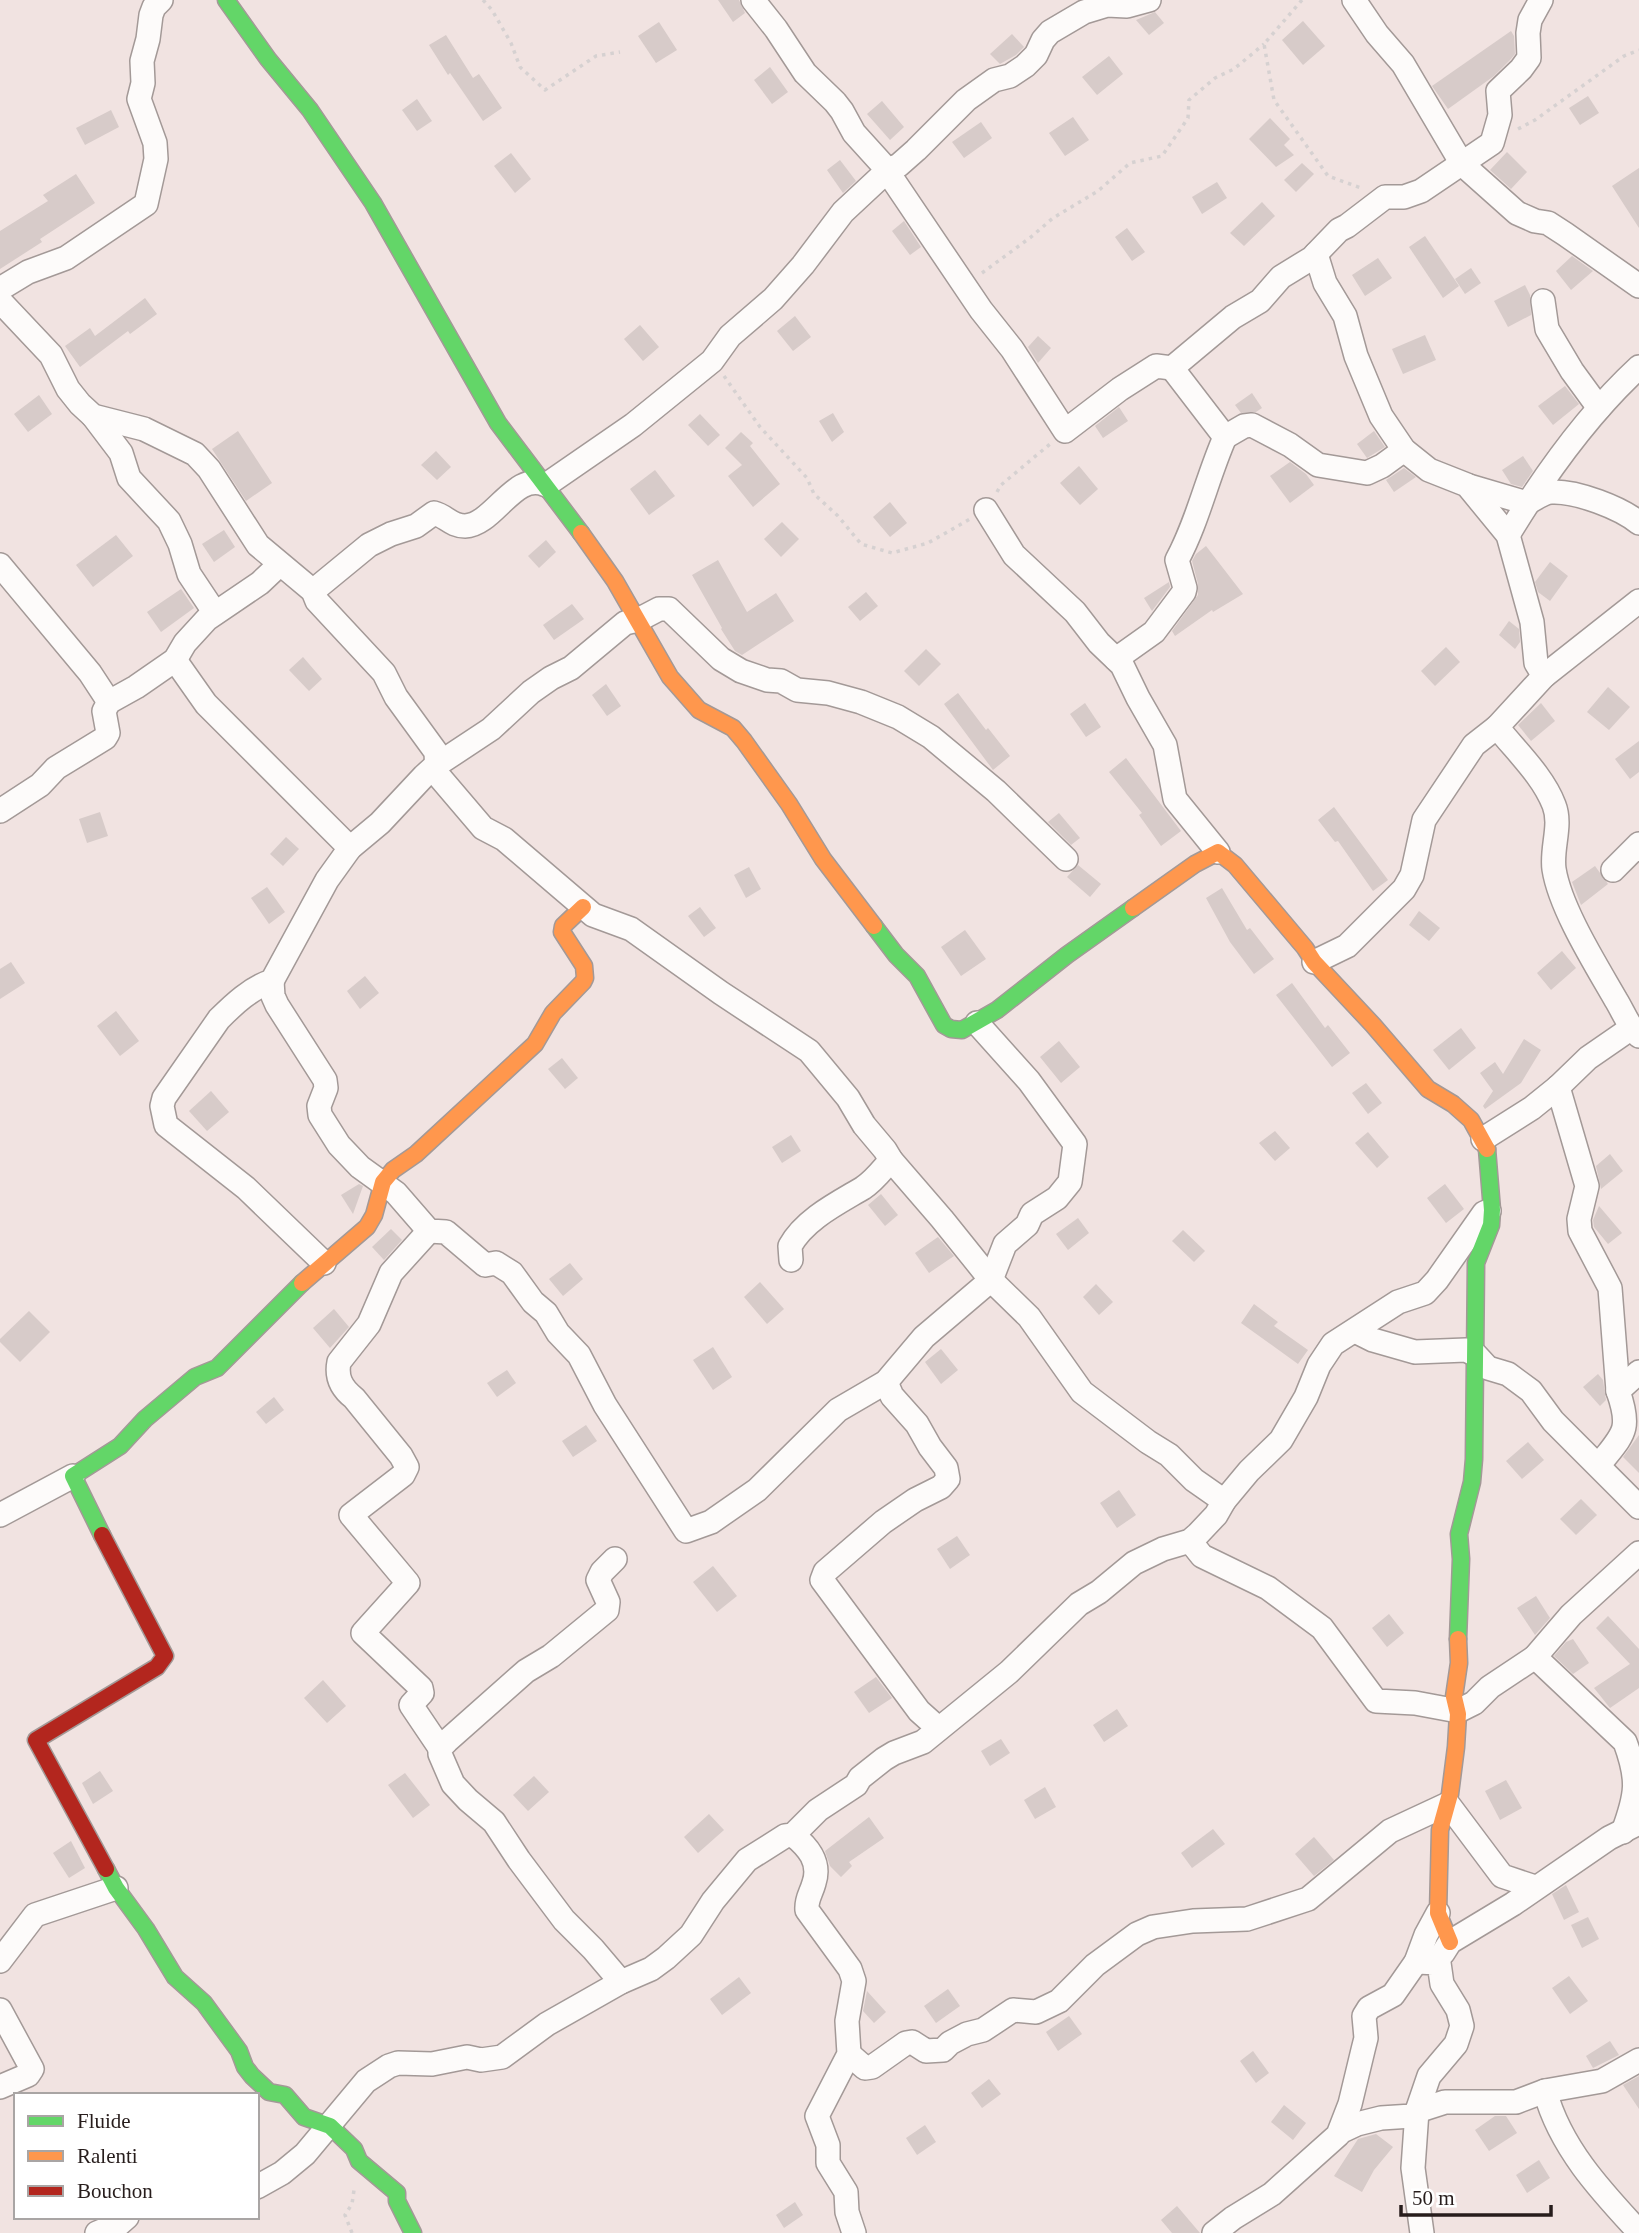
<svg xmlns="http://www.w3.org/2000/svg" width="1639" height="2233" viewBox="0 0 1639 2233" font-family="'Times New Roman',serif">
<rect width="100%" height="100%" fill="#f1e3e1"/>
<!-- building -->
<g fill="#d7cbc9">
<polygon points="718,0 739,0 745,13 733,22"/>
<polygon points="1155,12 1164,23 1149,35 1136,20"/>
<polygon points="1303,21 1325,46 1303,65 1282,40"/>
<polygon points="659,22 677,50 656,63 638,36"/>
<polygon points="1511,31 1514,36 1515,54 1510,60 1494,76 1448,109 1432,86"/>
<polygon points="1012,34 1024,47 1016,55 1000,64 990,54"/>
<polygon points="446,35 473,78 479,74 502,108 483,121 450,73 448,75 429,45"/>
<polygon points="1109,56 1123,74 1097,95 1082,77"/>
<polygon points="770,67 788,92 772,104 754,80"/>
<polygon points="1588,96 1599,113 1580,125 1569,108"/>
<polygon points="417,99 432,121 417,131 402,110"/>
<polygon points="882,101 904,127 890,140 867,114"/>
<polygon points="111,110 119,127 85,145 76,128"/>
<polygon points="1073,117 1089,140 1065,156 1049,133"/>
<polygon points="1270,118 1290,139 1284,145 1294,155 1276,167 1249,139"/>
<polygon points="981,122 992,138 964,158 952,142"/>
<polygon points="1507,152 1527,172 1511,189 1490,170"/>
<polygon points="511,153 531,179 515,193 494,166"/>
<polygon points="840,160 856,181 843,193 827,170"/>
<polygon points="1302,163 1314,174 1296,192 1284,180"/>
<polygon points="1639,168 1639,228 1612,186"/>
<polygon points="76,174 95,203 40,239 42,242 0,269 0,231 48,201 43,195"/>
<polygon points="1217,182 1227,198 1202,214 1192,197"/>
<polygon points="1262,202 1275,216 1244,246 1230,233"/>
<polygon points="904,221 921,247 910,255 892,231"/>
<polygon points="1127,228 1145,252 1132,261 1115,237"/>
<polygon points="1425,236 1459,286 1443,298 1409,247"/>
<polygon points="1572,256 1593,271 1571,290 1556,271"/>
<polygon points="1378,258 1392,278 1365,296 1352,275"/>
<polygon points="1471,268 1481,283 1465,294 1455,279"/>
<polygon points="1525,285 1530,295 1531,315 1508,327 1494,301"/>
<polygon points="145,298 157,314 130,334 128,331 80,367 65,346 90,328 95,336"/>
<polygon points="795,316 811,337 793,351 777,331"/>
<polygon points="640,325 659,347 643,361 624,339"/>
<polygon points="1425,335 1436,360 1403,374 1392,349"/>
<polygon points="1038,336 1051,348 1038,363 1028,347"/>
<polygon points="1565,386 1579,404 1553,425 1538,406"/>
<polygon points="1252,393 1262,408 1256,412 1241,413 1235,405"/>
<polygon points="39,395 52,414 28,432 14,414"/>
<polygon points="1119,407 1128,421 1103,438 1095,426"/>
<polygon points="833,413 844,432 832,442 819,421"/>
<polygon points="700,414 720,435 708,446 688,425"/>
<polygon points="238,431 272,483 246,501 212,449"/>
<polygon points="1374,431 1385,447 1367,458 1357,444"/>
<polygon points="741,432 753,443 750,446 780,484 753,507 728,476 742,465 725,448"/>
<polygon points="436,451 451,467 437,480 421,465"/>
<polygon points="1523,456 1533,471 1522,487 1511,484 1502,470"/>
<polygon points="1290,462 1306,474 1314,485 1290,503 1270,476"/>
<polygon points="1079,466 1098,489 1080,505 1060,483"/>
<polygon points="1404,468 1416,477 1394,492 1386,480"/>
<polygon points="655,470 675,496 649,515 630,489"/>
<polygon points="890,502 907,523 890,537 873,517"/>
<polygon points="782,522 799,539 781,557 764,539"/>
<polygon points="224,530 235,547 214,562 202,544"/>
<polygon points="116,535 133,556 93,587 76,565"/>
<polygon points="546,540 556,552 539,568 528,556"/>
<polygon points="1206,546 1243,594 1213,612 1212,610 1175,636 1172,631 1198,595 1198,584 1192,561 1196,554"/>
<polygon points="718,560 747,612 776,593 794,621 742,655 735,651 721,629 722,628 692,575"/>
<polygon points="1550,562 1568,576 1550,601 1538,592 1535,582"/>
<polygon points="1169,582 1170,587 1152,611 1144,598"/>
<polygon points="181,589 194,608 161,632 147,612"/>
<polygon points="866,592 878,606 860,621 848,607"/>
<polygon points="572,604 584,619 554,640 543,625"/>
<polygon points="1509,621 1519,629 1520,642 1515,649 1499,635"/>
<polygon points="1446,647 1460,662 1435,686 1421,671"/>
<polygon points="926,649 941,664 919,686 904,671"/>
<polygon points="303,657 322,679 309,691 289,670"/>
<polygon points="606,684 621,706 607,716 592,695"/>
<polygon points="1608,687 1630,707 1609,730 1587,712"/>
<polygon points="958,693 986,730 988,728 1010,756 993,770 944,704"/>
<polygon points="1085,703 1101,727 1086,737 1070,714"/>
<polygon points="1541,703 1555,721 1531,741 1518,725"/>
<polygon points="1639,741 1639,772 1630,779 1615,759"/>
<polygon points="1126,758 1181,831 1161,846 1139,815 1142,813 1109,772"/>
<polygon points="1334,807 1388,880 1373,891 1338,841 1335,842 1318,820"/>
<polygon points="100,812 108,836 87,843 79,819"/>
<polygon points="1059,813 1080,838 1071,845 1048,822"/>
<polygon points="286,837 299,849 283,866 270,854"/>
<polygon points="1078,865 1101,884 1090,897 1067,877"/>
<polygon points="1595,866 1608,884 1581,905 1572,882"/>
<polygon points="749,867 761,889 746,898 734,875"/>
<polygon points="267,887 285,912 269,924 251,898"/>
<polygon points="1222,888 1247,930 1250,928 1274,959 1254,974 1230,942 1206,898"/>
<polygon points="700,907 716,928 704,937 688,916"/>
<polygon points="1419,911 1440,928 1429,941 1409,925"/>
<polygon points="965,930 986,959 961,976 941,947"/>
<polygon points="1562,951 1576,968 1551,990 1537,973"/>
<polygon points="11,962 25,983 0,999 0,969"/>
<polygon points="365,976 379,993 360,1009 347,991"/>
<polygon points="1292,983 1325,1028 1328,1025 1350,1053 1332,1067 1276,995"/>
<polygon points="116,1011 139,1041 120,1056 97,1026"/>
<polygon points="1461,1028 1476,1048 1449,1070 1433,1050"/>
<polygon points="1524,1039 1541,1050 1521,1083 1485,1109 1483,1106 1493,1091 1480,1073 1495,1062 1503,1074"/>
<polygon points="1059,1041 1080,1067 1061,1083 1040,1057"/>
<polygon points="562,1058 578,1078 565,1089 548,1069"/>
<polygon points="1366,1083 1382,1103 1368,1114 1352,1093"/>
<polygon points="211,1091 229,1112 207,1131 189,1111"/>
<polygon points="1275,1131 1290,1148 1275,1161 1259,1143"/>
<polygon points="1368,1132 1389,1157 1377,1168 1355,1143"/>
<polygon points="791,1135 801,1151 782,1163 772,1147"/>
<polygon points="1610,1154 1623,1171 1601,1189 1596,1166"/>
<polygon points="359,1184 363,1186 353,1214 341,1195"/>
<polygon points="1445,1184 1464,1209 1446,1223 1427,1198"/>
<polygon points="881,1194 898,1215 885,1226 868,1205"/>
<polygon points="1599,1206 1622,1233 1608,1244 1594,1227 1593,1220"/>
<polygon points="1078,1218 1089,1233 1068,1250 1056,1234"/>
<polygon points="391,1229 402,1240 384,1260 372,1247"/>
<polygon points="1183,1230 1205,1251 1194,1262 1172,1241"/>
<polygon points="938,1237 954,1256 929,1273 915,1253"/>
<polygon points="570,1263 583,1279 563,1296 549,1279"/>
<polygon points="760,1282 784,1309 767,1324 744,1297"/>
<polygon points="1096,1284 1113,1302 1099,1315 1083,1297"/>
<polygon points="1254,1304 1278,1322 1274,1326 1308,1350 1298,1364 1241,1323"/>
<polygon points="334,1309 349,1327 330,1348 313,1328"/>
<polygon points="29,1311 50,1332 20,1362 0,1342 0,1339"/>
<polygon points="713,1347 732,1377 713,1390 693,1360"/>
<polygon points="941,1349 958,1370 941,1384 925,1362"/>
<polygon points="507,1370 516,1383 497,1397 487,1383"/>
<polygon points="1598,1374 1603,1380 1606,1400 1600,1406 1583,1387"/>
<polygon points="274,1397 284,1410 266,1424 256,1412"/>
<polygon points="586,1425 597,1441 573,1457 562,1441"/>
<polygon points="1639,1435 1639,1473 1623,1457"/>
<polygon points="1528,1442 1544,1460 1522,1479 1506,1461"/>
<polygon points="1119,1490 1136,1515 1117,1528 1100,1503"/>
<polygon points="1581,1499 1597,1515 1576,1535 1560,1519"/>
<polygon points="957,1536 970,1555 950,1569 937,1549"/>
<polygon points="713,1566 737,1596 717,1612 693,1582"/>
<polygon points="1536,1596 1550,1618 1535,1635 1517,1608"/>
<polygon points="1389,1614 1404,1633 1387,1647 1372,1628"/>
<polygon points="1608,1616 1639,1649 1639,1688 1610,1708 1594,1688 1630,1664 1596,1628"/>
<polygon points="1573,1639 1589,1663 1573,1674 1554,1656 1566,1642"/>
<polygon points="876,1677 892,1698 869,1713 854,1692"/>
<polygon points="323,1680 346,1706 327,1723 304,1698"/>
<polygon points="1117,1709 1128,1726 1104,1742 1093,1725"/>
<polygon points="1001,1739 1010,1753 990,1766 981,1751"/>
<polygon points="100,1771 113,1791 93,1804 82,1783"/>
<polygon points="405,1773 430,1805 413,1818 388,1785"/>
<polygon points="534,1776 549,1792 528,1811 513,1795"/>
<polygon points="1506,1780 1522,1808 1500,1820 1485,1791"/>
<polygon points="1045,1787 1056,1807 1035,1819 1024,1800"/>
<polygon points="709,1814 724,1830 698,1853 684,1837"/>
<polygon points="869,1817 884,1838 849,1862 852,1866 841,1877 830,1866 825,1851"/>
<polygon points="1213,1829 1225,1844 1192,1868 1181,1853"/>
<polygon points="1314,1837 1334,1860 1314,1876 1295,1854"/>
<polygon points="71,1841 85,1868 69,1878 53,1853"/>
<polygon points="1566,1885 1579,1912 1564,1920 1552,1894"/>
<polygon points="1588,1917 1599,1939 1582,1948 1571,1925"/>
<polygon points="1569,1976 1588,2001 1570,2014 1552,1988"/>
<polygon points="739,1977 751,1993 722,2015 710,1999"/>
<polygon points="948,1989 960,2006 936,2023 924,2006"/>
<polygon points="867,1991 886,2012 874,2023 863,2011"/>
<polygon points="1069,2016 1082,2034 1058,2051 1046,2032"/>
<polygon points="1610,2041 1619,2055 1593,2068 1586,2056"/>
<polygon points="1253,2051 1269,2073 1256,2083 1240,2061"/>
<polygon points="1639,2076 1639,2109 1623,2085"/>
<polygon points="989,2079 1001,2094 982,2108 971,2093"/>
<polygon points="1284,2105 1306,2123 1293,2140 1271,2122"/>
<polygon points="1495,2116 1506,2116 1517,2133 1489,2151 1475,2130"/>
<polygon points="925,2125 936,2142 917,2155 906,2138"/>
<polygon points="1376,2134 1393,2147 1374,2170 1362,2192 1334,2176 1358,2139"/>
<polygon points="1539,2160 1550,2178 1527,2193 1516,2175"/>
<polygon points="795,2202 803,2215 784,2228 776,2215"/>
<polygon points="1177,2206 1200,2233 1172,2233 1161,2220"/>
</g>
<g fill="none" stroke-linecap="round" stroke-linejoin="round">
<!-- street casing -->
<g stroke="#a39997" stroke-width="26">
<g id="street">
<polyline points="753,0 776,29 805,73 835,102 842,111 854,133 883,165 981,310 1012,349 1065,431 1120,389 1156,366 1172,368 1233,317 1260,301 1281,277 1312,258 1339,230 1347,226 1385,197 1404,197 1421,191 1492,143 1500,115 1498,91 1521,69 1529,58 1528,33 1530,20 1541,0"/>
<polyline points="1354,0 1377,34 1403,64 1462,164 1517,213 1535,221 1548,223 1565,234 1639,286"/>
<polyline points="1316,254 1325,283 1345,316 1356,356 1381,416 1404,450 1429,470 1467,485 1508,535 1532,622 1536,663 1544,676"/>
<polyline points="0,289 28,272 66,258 146,204 156,159 155,143 139,99 143,83 142,61 148,39 151,15 154,7 161,0"/>
<polyline points="0,301 51,355 68,389 80,404 93,416 144,429 195,454 209,469 258,545 313,591 317,601 384,673 396,697 436,752 437,774 483,828 504,839 593,915 631,929 721,993 809,1051 848,1098 864,1125 885,1150 891,1160 942,1219 991,1280 1029,1317 1082,1392 1148,1442 1169,1455 1194,1480 1224,1501"/>
<polyline points="1543,301 1547,329 1572,371 1599,408"/>
<polyline points="93,416 121,453 129,478 169,521 180,544 189,574 215,613"/>
<polyline points="1225,437 1244,426 1252,425 1290,445 1318,465 1367,473 1382,466 1404,450"/>
<path d="M1469,486L1527,503C1535,499 1544,492 1552,492C1577,491 1621,508 1639,523"/>
<polyline points="986,510 1014,555 1075,612 1099,643 1122,665 1138,698 1165,745 1175,799 1218,852"/>
<path d="M1508,535C1545,474 1587,415 1639,367"/>
<polyline points="0,565 90,673 109,702"/>
<path d="M313,591L369,545L391,534L416,526L434,513C446,516 451,526 465,526C494,525 515,470 546,485L633,425L712,361L730,336L773,299L803,265L843,212L887,171L899,165L916,150L966,100L994,80L1010,76L1025,66L1036,55L1043,40L1050,32L1084,12L1107,5L1127,6L1149,0"/>
<path d="M1116,659L1154,632L1184,592L1185,588L1177,560C1198,521 1207,478 1225,437L1172,368"/>
<polyline points="175,660 206,704 350,848"/>
<path d="M1497,727C1516,751 1543,776 1554,805C1562,825 1551,848 1554,869C1560,908 1596,965 1616,1000C1624,1013 1628,1026 1639,1036"/>
<polyline points="0,811 40,785 56,768 105,738 108,733 104,711 109,702 136,687 175,660 185,643 207,619 260,583 279,565"/>
<polyline points="1613,870 1639,844"/>
<polyline points="1314,962 1347,946 1404,889 1412,875 1424,820 1474,745 1497,727 1544,676 1639,601"/>
<polyline points="272,981 273,996 277,1005 325,1080 326,1088 319,1106 320,1115 339,1145 360,1167 396,1193 429,1231 446,1232 485,1265 496,1263 512,1273 533,1302 546,1313 558,1333 579,1355 605,1405 686,1531 711,1522 757,1490 838,1410 886,1382 924,1337 991,1280 1005,1244 1027,1225 1032,1214 1057,1198 1070,1182 1075,1144 1029,1081 977,1023"/>
<polyline points="1558,1087 1587,1186 1579,1219 1580,1231 1610,1288 1618,1391"/>
<polyline points="1483,1139 1532,1108 1558,1087 1588,1058 1630,1029"/>
<path d="M429,1231L391,1273L369,1324L339,1362C336,1377 341,1388 354,1398L401,1456L407,1467L403,1475L351,1515L408,1583L363,1633L421,1688L422,1693L411,1705L440,1748"/>
<path d="M791,1260L790,1246C805,1219 838,1203 863,1188C874,1181 882,1170 891,1160"/>
<path d="M324,1263L246,1188L166,1125L162,1106L164,1098L219,1019C234,1004 251,988 272,981L327,880L350,848L380,823L424,776L435,766L491,729L531,692L551,678L571,668L625,623L638,620L659,609H669L721,659L741,671L767,680L781,681L797,690L828,693L861,702L898,717L931,737L996,791L1066,859"/>
<polyline points="1355,1331 1373,1340 1415,1352 1466,1350 1476,1355 1488,1368 1508,1374 1531,1391 1553,1421 1639,1507"/>
<polyline points="886,1382 892,1396 917,1424 930,1447 946,1468 948,1479 941,1487 915,1500 883,1522 825,1572 822,1580 919,1711 938,1728"/>
<path d="M1599,1465C1623,1434 1632,1431 1618,1391L1639,1372"/>
<polyline points="0,1515 73,1476"/>
<polyline points="1190,1541 1202,1556 1268,1588 1322,1628 1376,1701 1415,1703 1458,1711 1474,1703 1490,1687 1535,1657 1571,1615 1639,1553"/>
<polyline points="615,1559 602,1572 598,1580 608,1602 607,1610 551,1656 526,1671 447,1741 440,1748 440,1754 453,1784 468,1800 494,1822 519,1860 564,1920 593,1949 621,1982"/>
<path d="M1535,1657L1625,1742C1639,1780 1637,1794 1623,1832"/>
<path d="M793,1835C808,1847 821,1862 814,1883C811,1894 806,1899 807,1910L850,1969L854,1981L847,2021L849,2054L817,2116L828,2145V2163L846,2192L847,2212L854,2233"/>
<polyline points="1443,1953 1450,1942 1513,1904 1609,1838 1639,1823"/>
<polyline points="0,1961 35,1915 116,1888"/>
<polyline points="1416,1962 1439,1963 1442,1984 1458,2010 1462,2026 1456,2044 1429,2076 1417,2111 1413,2168 1422,2233"/>
<polyline points="0,2010 32,2069 28,2075 0,2087"/>
<polyline points="849,2054 865,2068 872,2067 906,2043 912,2042 926,2051 943,2050 950,2043 967,2034 983,2030 1013,2010 1036,2012 1059,2001 1095,1965 1137,1934 1153,1927 1193,1921 1247,1919 1308,1899 1390,1831 1448,1804 1502,1876 1535,1887"/>
<path d="M1545,2091C1560,2147 1600,2190 1639,2232"/>
<polyline points="1342,2131 1357,2124 1381,2118 1412,2116 1417,2111 1445,2102 1516,2102 1545,2091 1602,2081 1639,2060"/>
<polyline points="257,2187 282,2173 305,2154 366,2081 389,2066 398,2063 432,2064 467,2057 481,2060 502,2057 547,2024 621,1982 651,1969 666,1958 691,1935 713,1901 747,1860 785,1836 793,1835 818,1810 856,1785 860,1778 884,1759 894,1753 923,1742 1009,1672 1079,1604 1099,1592 1134,1563 1163,1549 1190,1541 1198,1534 1216,1515 1224,1501 1249,1471 1281,1440 1306,1397 1319,1365 1333,1344 1398,1302 1425,1293 1437,1280 1484,1213 1489,1211"/>
<polyline points="97,2233 119,2224 127,2217"/>
<polyline points="1214,2233 1233,2218 1272,2194 1338,2135 1350,2104 1363,2050 1366,2038 1364,2016 1369,2008 1393,1995 1416,1962 1426,1935 1438,1913"/>
</g>
</g>
<!-- fast casing -->
<g stroke="#a39997" stroke-width="19">
<g id="fast">
<polyline points="226,0 268,59 310,110 373,203 498,423 581,533"/>
<polyline points="874,926 896,955 917,976 944,1025 951,1029 962,1030 997,1010 1067,955 1133,908"/>
<polyline points="102,1535 73,1476 120,1446 145,1419 195,1377 217,1368 302,1283"/>
<polyline points="1458,1639 1461,1559 1459,1534 1472,1482 1474,1459 1476,1263 1491,1225 1492,1210 1487,1149"/>
<polyline points="106,1869 116,1888 146,1929 175,1977 204,2003 239,2051 245,2067 252,2076 269,2092 285,2095 304,2117 330,2126 354,2149 359,2161 397,2193 397,2201 413,2233"/>
</g>
</g>
<!-- slow casing -->
<g stroke="#a39997" stroke-width="19">
<g id="slow">
<polyline points="581,533 615,581 670,677 699,710 733,728 744,741 789,804 823,859 874,926"/>
<polyline points="1133,908 1195,864 1218,852 1235,865 1305,948 1314,962 1373,1025 1428,1089 1453,1104 1471,1120 1487,1149"/>
<polyline points="302,1283 367,1227 374,1215 383,1182 393,1170 416,1154 535,1044 553,1013 583,982 585,978 584,966 562,932 563,926 583,907"/>
<polyline points="1450,1942 1438,1913 1440,1830 1450,1794 1456,1747 1458,1714 1454,1697 1459,1663 1458,1639"/>
</g>
</g>
<!-- jam casing -->
<g stroke="#a39997" stroke-width="19">
<polyline id="jam" points="102,1535 165,1656 157,1667 36,1740 106,1869"/>
</g>
<!-- path -->
<g stroke="#d6d1d1" stroke-width="3.5" stroke-dasharray="3.5 5" stroke-linecap="butt">
<polyline points="483,0 492,10 511,43 520,67 545,90 596,56 620,52"/>
<polyline points="1302,0 1264,44 1274,100 1328,176 1361,188"/>
<polyline points="1518,129 1535,120 1624,56 1639,50"/>
<polyline points="982,273 1031,237 1053,218 1098,191 1130,163 1162,156 1188,118 1189,100 1215,78 1234,69 1264,44"/>
<polyline points="724,376 760,427 807,478 814,494 838,516 861,544 892,553 928,543 970,519"/>
<polyline points="997,492 1001,485 1050,444"/>
<polyline points="352,2233 345,2215 352,2204 354,2190"/>
</g>
<!-- street -->
<use href="#street" stroke="#fdfbfa" stroke-width="23"/>
<!-- fast -->
<use href="#fast" stroke="#63d668" stroke-width="16"/>
<!-- slow -->
<use href="#slow" stroke="#ff974d" stroke-width="16"/>
<!-- jam -->
<use href="#jam" stroke="#b3261e" stroke-width="16"/>
</g>
<!-- legend -->
<rect x="14" y="2093" width="245" height="126" fill="#ffffff" stroke="#a9a5a4" stroke-width="2"/>
<rect x="28" y="2116" width="35" height="10" fill="#63d668" stroke="#a9a5a4" stroke-width="2"/>
<text x="77" y="2128" font-size="21" fill="#271d1c">Fluide</text>
<rect x="28" y="2151" width="35" height="10" fill="#ff974d" stroke="#a9a5a4" stroke-width="2"/>
<text x="77" y="2163" font-size="21" fill="#271d1c">Ralenti</text>
<rect x="28" y="2186" width="35" height="10" fill="#b3261e" stroke="#a9a5a4" stroke-width="2"/>
<text x="77" y="2198" font-size="21" fill="#271d1c">Bouchon</text>
<!-- scale -->
<path d="M1401 2205v10h150v-10" fill="none" stroke="#271d1c" stroke-width="3.5"/>
<text x="1412" y="2205" font-size="21" fill="#271d1c" stroke="#ffffff" stroke-width="5" paint-order="stroke">50 m</text>
</svg>
